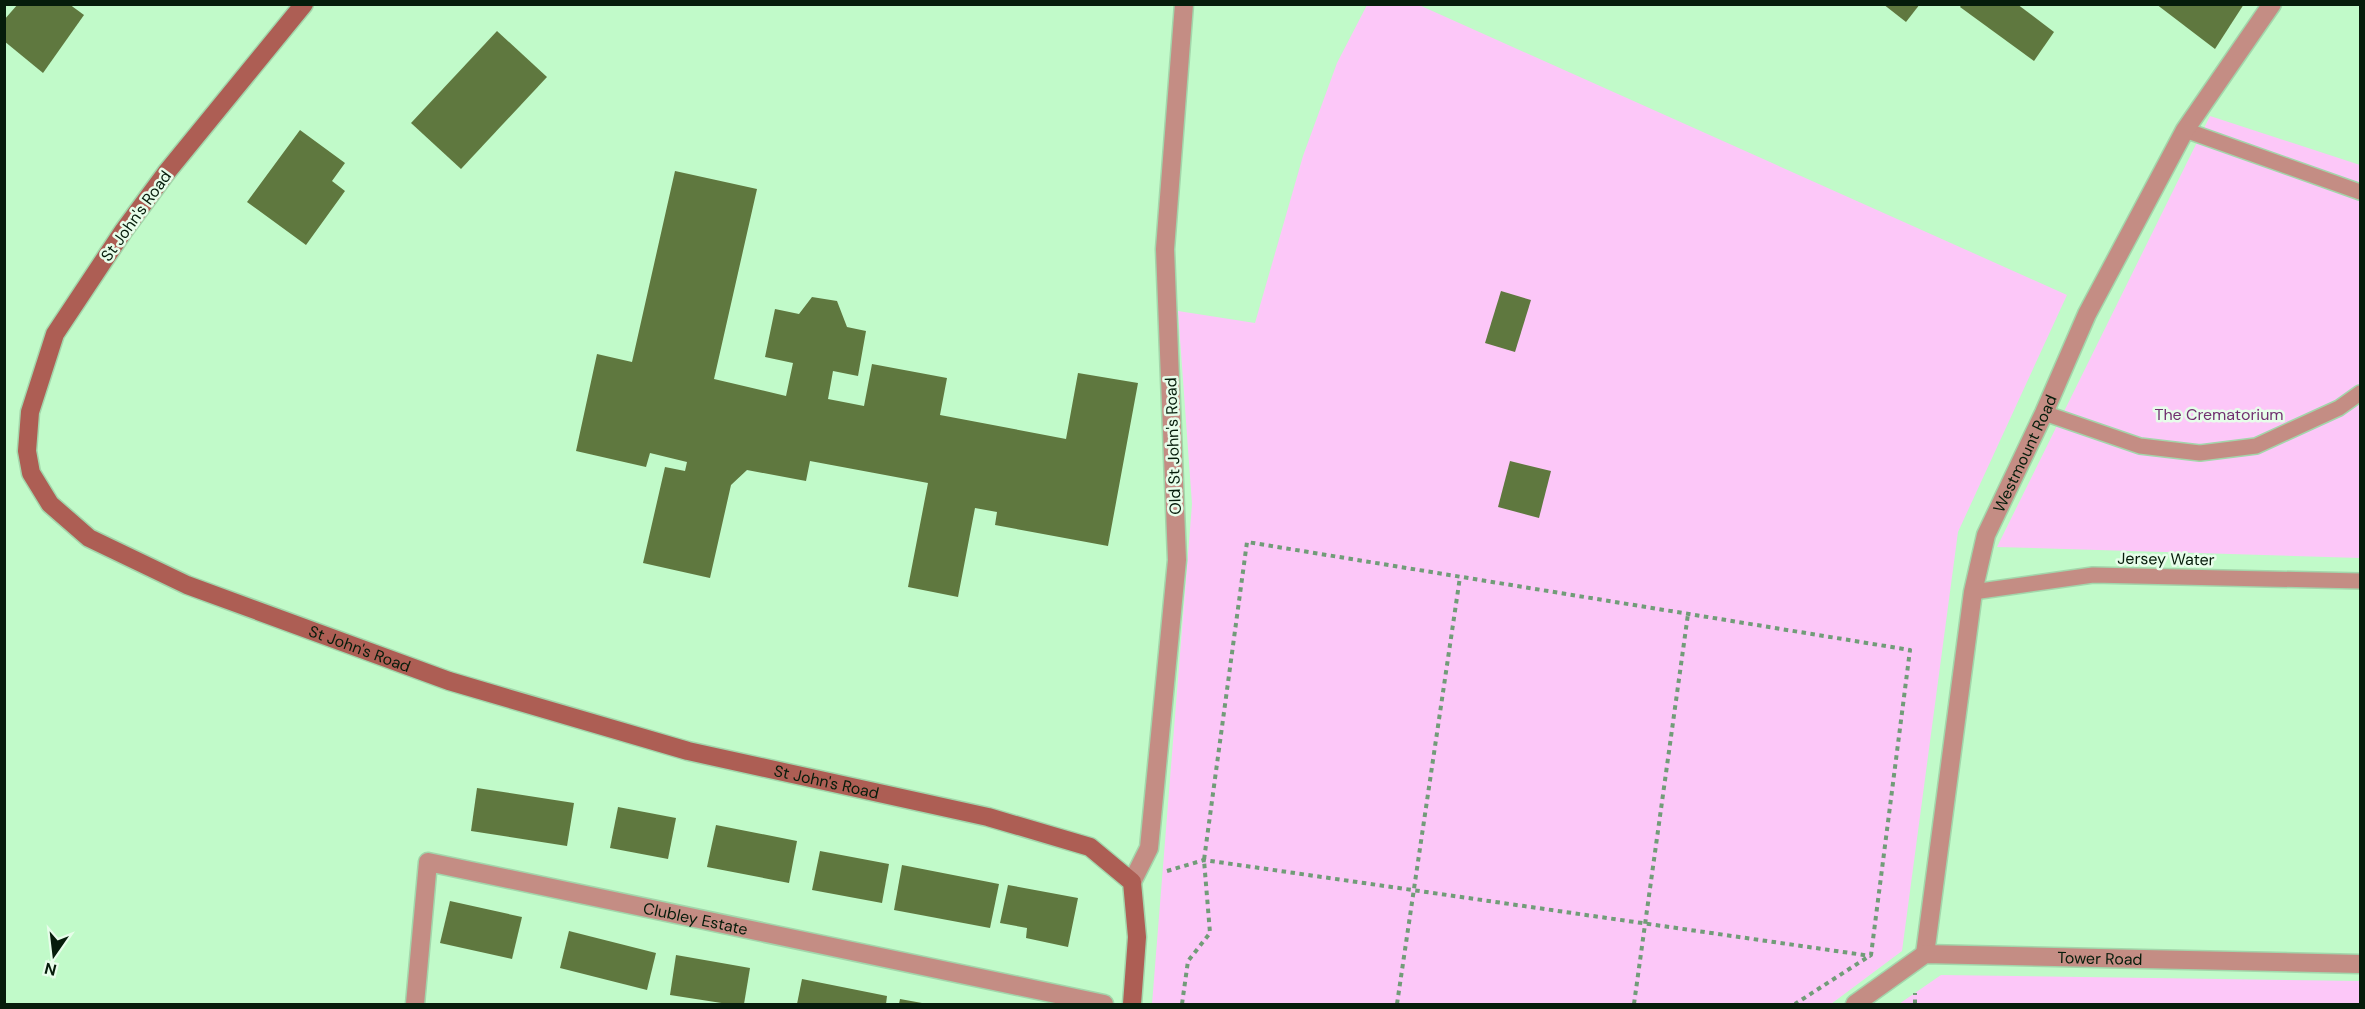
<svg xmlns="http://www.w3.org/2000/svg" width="2365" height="1009" viewBox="0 0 2365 1009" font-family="'DM Sans',sans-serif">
<rect width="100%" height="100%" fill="#c1fac9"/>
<!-- green -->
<g fill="#fcc7f8">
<polygon points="1367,5 1419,5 2067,295 1958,532 1902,951 1831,1004 1152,1004 1192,504 1178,311 1255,323 1303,156 1337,63"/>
<polygon points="2210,116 2360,165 2360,558 1997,547"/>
<polygon points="1941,975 2360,981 2360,1004 1899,1004"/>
</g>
<!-- building -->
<g fill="#5f783f">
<polygon points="18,4 69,4 84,15 43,73 4,41 4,20"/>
<polygon points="1883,4 1920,4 1906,22"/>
<polygon points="1962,4 2017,4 2054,32 2034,61 1960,7"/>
<polygon points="2156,4 2244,4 2215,49"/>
<polygon points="497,31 547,77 461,169 411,123"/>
<polygon points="300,130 345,163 332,181 345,191 306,245 247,202"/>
<polygon points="675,171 757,189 714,379 786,396 793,363 765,357 775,309 799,314 812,297 837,301 847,327 866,331 858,376 833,371 828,399 864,406 872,364 947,378 940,415 1066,439 1078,373 1138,383 1108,546 995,525 997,512 975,508 958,597 908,587 928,483 810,461 806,481 747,470 731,485 710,578 643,563 665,467 685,471 687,462 650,453 646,467 576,451 597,354 632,362"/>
<polygon points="1501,291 1531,300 1515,352 1485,343"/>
<polygon points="1510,461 1551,471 1539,518 1498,507"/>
<polygon points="477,788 574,803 567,846 471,831"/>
<polygon points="618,807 676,818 668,859 610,848"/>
<polygon points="716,825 797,841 789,883 707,867"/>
<polygon points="820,851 889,864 882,903 812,890"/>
<polygon points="902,865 999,884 990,928 894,910"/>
<polygon points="1008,885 1078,898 1068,947 1026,938 1027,928 1000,923"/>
<polygon points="450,901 522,917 512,959 440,943"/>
<polygon points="569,931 656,953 647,990 560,968"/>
<polygon points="676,955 750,968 744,1004 728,1004 670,995"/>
<polygon points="802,979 887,996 886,1004 797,1004"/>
<polygon points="900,999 922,1003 922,1004 899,1004"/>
</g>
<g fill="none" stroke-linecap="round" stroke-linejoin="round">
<!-- lane casing -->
<g stroke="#a3d6ab" stroke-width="18">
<g id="lane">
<polyline points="2185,130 2360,192"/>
<polyline points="2044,413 2140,446 2200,453 2256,446 2339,408 2360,393"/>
<polyline points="1973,592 2093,575 2360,581"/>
</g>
</g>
<!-- street casing -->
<g stroke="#a3d6ab" stroke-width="21">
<g id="street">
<polyline points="1132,882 1149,848 1177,560 1165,249 1184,4"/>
<path id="s1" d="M1925,954L1973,592L1986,535L2044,413L2087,314L2185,130L2272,4"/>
<path id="s2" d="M415,1004L428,862L1104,1004"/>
<path id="s3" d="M1855,1004L1925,954L2360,964"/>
</g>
</g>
<!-- secondary casing -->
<g stroke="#a3d6ab" stroke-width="21">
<g id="secondary">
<path id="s4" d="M304,4L166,173L124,230L55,334L30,412L27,451L31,473L50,504L89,538L187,585L449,681L688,751L988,817L1090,847L1132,882L1137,937L1132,1004"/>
</g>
</g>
<!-- path -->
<g stroke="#719c78" stroke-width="4" stroke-dasharray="4.5 4.5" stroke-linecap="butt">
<polyline points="1167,871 1204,860 1871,956"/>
<polyline points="1182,1004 1188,961 1210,933 1204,860 1247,542 1910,650 1871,955 1795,1004"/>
<polyline points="1397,1004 1460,577"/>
<polyline points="1634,1004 1688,614"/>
<polyline points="1915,1004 1915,993"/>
</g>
<!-- lane -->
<use href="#lane" stroke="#c48d84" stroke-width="15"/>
<!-- street -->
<use href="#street" stroke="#c48d84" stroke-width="18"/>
<!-- secondary -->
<use href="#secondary" stroke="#ad5e54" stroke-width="18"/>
</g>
<g text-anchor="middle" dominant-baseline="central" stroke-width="5" stroke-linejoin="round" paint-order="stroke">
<!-- street labels -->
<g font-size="16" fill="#061c0b" stroke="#e7fdea">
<text transform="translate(136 216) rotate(-54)">St John's Road</text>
<text transform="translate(1173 446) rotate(-92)">Old St John's Road</text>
<text stroke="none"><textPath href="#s1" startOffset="514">Westmount Road</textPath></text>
<text transform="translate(2166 559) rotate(1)">Jersey Water</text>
<text stroke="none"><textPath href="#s4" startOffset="938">St John's Road</textPath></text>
<text stroke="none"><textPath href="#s4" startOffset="1424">St John's Road</textPath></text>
<text stroke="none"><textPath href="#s2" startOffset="416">Clubley Estate</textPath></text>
<text stroke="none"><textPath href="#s3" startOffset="261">Tower Road</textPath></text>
</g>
<!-- park labels -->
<g font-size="16" fill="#713070" stroke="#e7fdea">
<text x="2219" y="414">The Crematorium</text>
</g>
</g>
<!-- border -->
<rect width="2365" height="1009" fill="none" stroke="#061c0b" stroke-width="12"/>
<!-- north arrow -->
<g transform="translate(54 955) rotate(194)" stroke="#e7fdea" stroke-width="4.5" paint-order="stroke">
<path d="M0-4.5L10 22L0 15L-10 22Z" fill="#061c0b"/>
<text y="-9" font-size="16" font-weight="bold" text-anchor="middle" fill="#061c0b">N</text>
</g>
</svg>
